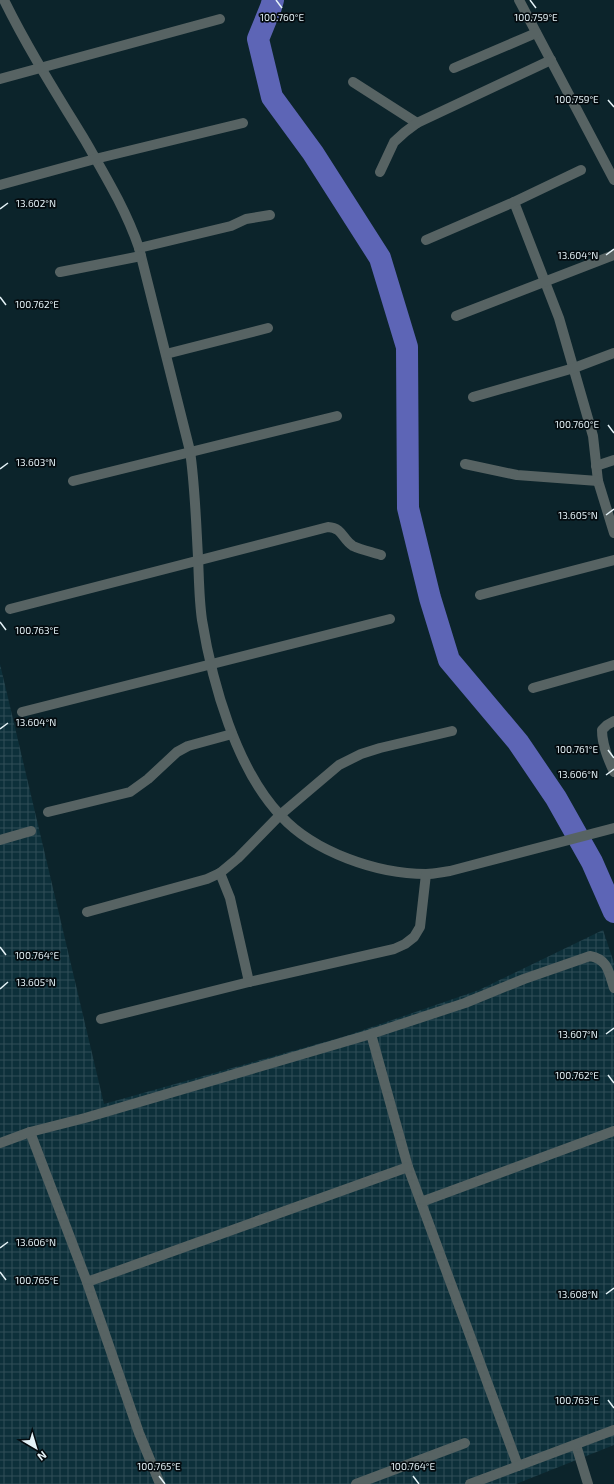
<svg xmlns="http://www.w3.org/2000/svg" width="614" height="1484" viewBox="0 0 614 1484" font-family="'Exo 2',sans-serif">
<defs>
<pattern id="industrial-grid" width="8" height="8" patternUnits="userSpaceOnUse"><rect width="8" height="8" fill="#0d303a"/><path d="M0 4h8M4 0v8" fill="none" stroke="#304e57"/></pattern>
</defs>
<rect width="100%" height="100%" fill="#0c242b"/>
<!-- industrial -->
<polygon fill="url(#industrial-grid)" points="0,664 104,1104 346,1036 479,990 603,930 614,963 614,1445 516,1484 0,1484"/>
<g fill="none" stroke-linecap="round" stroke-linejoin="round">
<!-- river -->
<polyline stroke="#5d65b6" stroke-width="22" points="273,0 271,7 258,39 272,97 313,153 380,258 407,347 408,508 430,598 449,660 518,742 556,798 592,862 614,912"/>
<!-- minor -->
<g stroke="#576363" stroke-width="10">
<path d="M4,0C28,49 58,96 86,142C106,177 126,210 139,248L190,451C195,486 196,521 198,557C199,578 199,599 202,620C212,682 236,769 281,816C314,852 377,874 426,874C434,874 442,872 450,871L614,828"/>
<polyline points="519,0 614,180"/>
<polyline points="454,68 536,33"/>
<polyline points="0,79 220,19"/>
<polyline points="353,82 417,123"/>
<polyline points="380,172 394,142 405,132 417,123 551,60"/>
<polyline points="0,185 95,159 243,123"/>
<polyline points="514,202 559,318 593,436 598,481 614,533"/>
<polyline points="426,240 514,202 581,170"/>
<polyline points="139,248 231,226 246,219 270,215"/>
<polyline points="60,272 141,256"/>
<polyline points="456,316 614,255"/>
<polyline points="166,354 268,328"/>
<polyline points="473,397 574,368 614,353"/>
<polyline points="465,464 517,475 598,481"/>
<polyline points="596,466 614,460"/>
<polyline points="73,481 337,416"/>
<polyline points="480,595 614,560"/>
<path d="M10,609L328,527C343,528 342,539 353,546C362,550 372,552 381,555"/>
<polyline points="533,688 614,665"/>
<polyline points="22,712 390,619"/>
<path d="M614,721L607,725L602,730C602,745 608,759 614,772"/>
<polyline points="48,812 130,792 148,779 177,752 188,746 232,734"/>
<polyline points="0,840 31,831"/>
<polyline points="220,873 230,898 249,982"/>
<polyline points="87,912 207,879 220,873 238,858 280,815 339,765 361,754 380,748 452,731"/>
<polyline points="101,1019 249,982 394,949 405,944 414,937 420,927 426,874"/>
<polyline points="371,1034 408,1167 518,1466"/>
<polyline points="30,1132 87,1282 139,1433 160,1484"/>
<path d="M0,1143L30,1132L85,1118L371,1034L465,1003L524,979L590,956C608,959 609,973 614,988"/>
<polyline points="421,1202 614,1131"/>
<polyline points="87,1282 408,1167"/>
<polyline points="576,1445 588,1484"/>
<polyline points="356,1484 465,1443"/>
<polyline points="470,1484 614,1430"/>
</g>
</g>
<!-- ticks -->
<path fill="none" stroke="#e4f2f7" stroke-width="1.5" d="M276,0L282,8M530,0L536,8M608,100L614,107M0,209L8,203M606,255L614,249M0,297L6,305M608,425L614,433M0,469L8,463M606,515L614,509M0,622L6,630M0,729L8,723M608,750L614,758M606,775L614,769M0,947L6,955M0,989L8,982M606,1034L614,1028M608,1075L614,1083M0,1248L8,1242M0,1272L6,1280M606,1294L614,1288M608,1400L614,1408M159,1476L165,1484M413,1476L419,1484"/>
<g font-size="10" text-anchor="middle" fill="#e4f2f7" stroke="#040b0f" stroke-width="3.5" stroke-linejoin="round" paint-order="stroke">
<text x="282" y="21">100.760°E</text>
<text x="536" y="21">100.759°E</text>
<text x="577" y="103">100.759°E</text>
<text x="36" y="207">13.602°N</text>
<text x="578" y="259">13.604°N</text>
<text x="37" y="308">100.762°E</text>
<text x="577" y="428">100.760°E</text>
<text x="36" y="466">13.603°N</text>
<text x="578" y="519">13.605°N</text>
<text x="37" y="634">100.763°E</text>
<text x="36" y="726">13.604°N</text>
<text x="577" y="753">100.761°E</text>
<text x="578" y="778">13.606°N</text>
<text x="37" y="959">100.764°E</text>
<text x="36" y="986">13.605°N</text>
<text x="578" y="1038">13.607°N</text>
<text x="577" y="1079">100.762°E</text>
<text x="36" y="1246">13.606°N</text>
<text x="37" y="1284">100.765°E</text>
<text x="578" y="1298">13.608°N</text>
<text x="577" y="1404">100.763°E</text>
<text x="159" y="1470">100.765°E</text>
<text x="413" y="1470">100.764°E</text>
</g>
<!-- north arrow -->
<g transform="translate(36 1448) rotate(142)" stroke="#040b0f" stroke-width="3" paint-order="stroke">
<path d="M0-3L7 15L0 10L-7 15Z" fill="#e4f2f7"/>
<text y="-6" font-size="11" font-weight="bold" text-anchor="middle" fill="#e4f2f7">N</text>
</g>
</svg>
